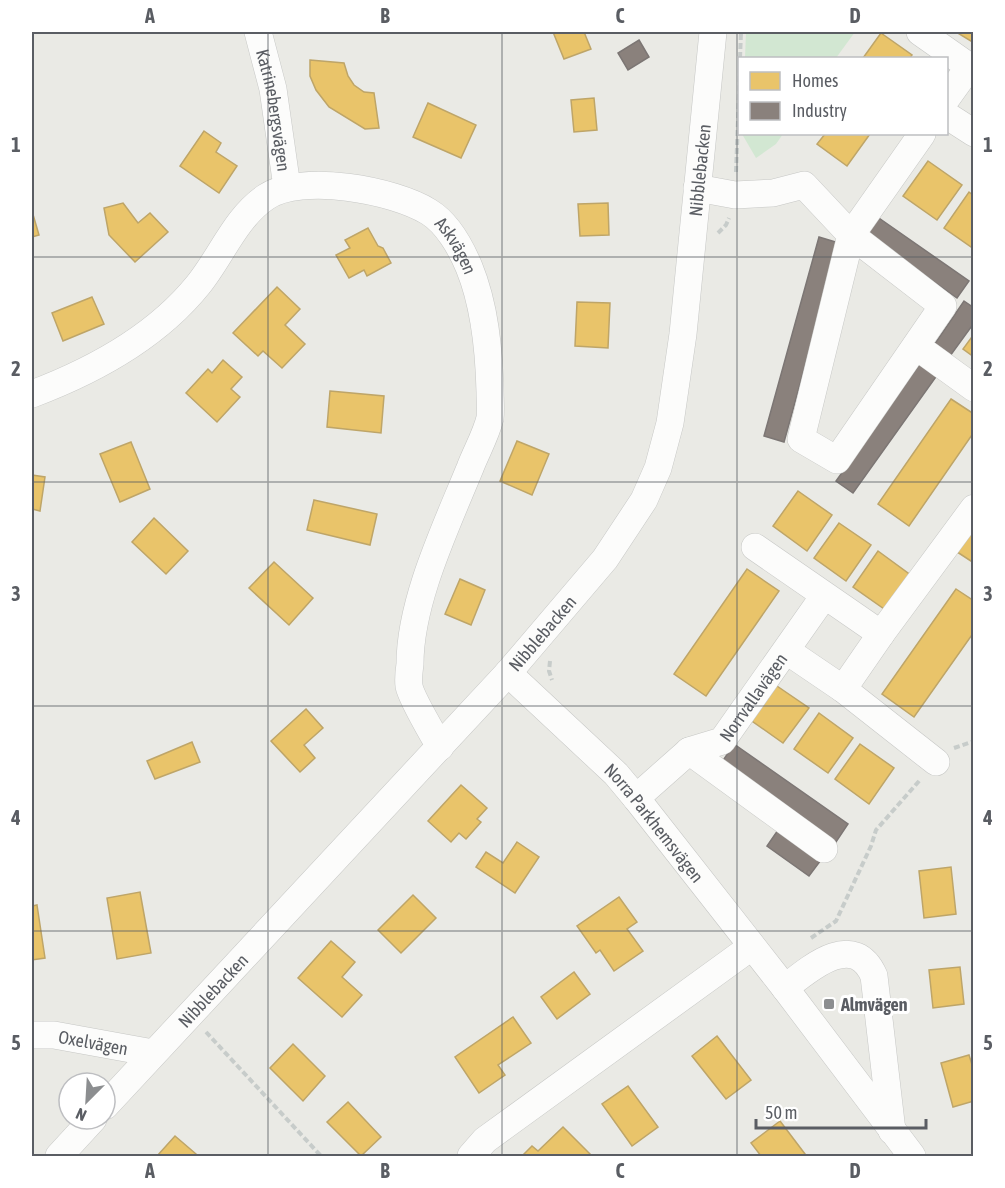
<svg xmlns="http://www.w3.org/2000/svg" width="1005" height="1188" viewBox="0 0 1005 1188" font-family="'Asap Condensed',sans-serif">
<rect width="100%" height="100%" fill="#eaeae5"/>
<!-- green -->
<g fill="#d2e7d2">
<polygon points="746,32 855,32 836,58 745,58"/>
<polygon points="742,134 783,134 776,144 756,158"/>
</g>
<!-- homes -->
<g fill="#e9c46a" stroke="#bea568" stroke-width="1.5">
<polygon points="553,32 584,32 591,49 564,59"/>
<polygon points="956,32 974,32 974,43"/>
<polygon points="881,33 912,55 910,58 863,58"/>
<polygon points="310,60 344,63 348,76 354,85 364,92 374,93 379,128 365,129 329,107 316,90 310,76"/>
<polygon points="594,98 597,130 574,132 571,100"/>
<polygon points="428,103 476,125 461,158 413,137"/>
<polygon points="204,131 221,143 216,152 237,166 219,193 180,166"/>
<polygon points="825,134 870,134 847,166 817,144"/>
<polygon points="928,161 962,185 937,220 903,196"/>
<polygon points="969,192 974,196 974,249 944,228"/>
<polygon points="123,203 138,223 150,213 168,232 135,262 109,235 104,208"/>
<polygon points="608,203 609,235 580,236 578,204"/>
<polygon points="32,211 39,235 32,237"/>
<polygon points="368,228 378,246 383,248 391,263 367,276 364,270 349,278 336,255 350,248 345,240"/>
<polygon points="277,287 300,309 285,325 305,344 282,368 263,351 258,356 233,333"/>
<polygon points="92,297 104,324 63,341 52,313"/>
<polygon points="577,302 610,303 608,348 575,346"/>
<polygon points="974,334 974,357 963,349"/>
<polygon points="223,360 242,377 231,389 240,397 217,422 186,393 208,369 212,373"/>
<polygon points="330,391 384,396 381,433 327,427"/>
<polygon points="951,399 974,414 974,432 909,526 878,504"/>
<polygon points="517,441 549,454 532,495 500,481"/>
<polygon points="131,442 150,489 120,502 100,454"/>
<polygon points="32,475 45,477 40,511 32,509"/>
<polygon points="798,491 832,515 807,551 773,526"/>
<polygon points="314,500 377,514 370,545 307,530"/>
<polygon points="974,517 974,563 951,548"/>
<polygon points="154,518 188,551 166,574 132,542"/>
<polygon points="839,523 871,545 846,581 814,558"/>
<polygon points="878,551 912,576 887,611 853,587"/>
<polygon points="274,562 313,598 289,625 249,588"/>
<polygon points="747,569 779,591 706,696 674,674"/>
<polygon points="460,579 485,590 471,625 445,614"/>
<polygon points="956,589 974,601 974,632 914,717 882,694"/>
<polygon points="774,684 809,708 783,743 749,719"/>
<polygon points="306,709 323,728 304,745 315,758 300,772 271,741"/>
<polygon points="819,713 853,738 828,773 794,749"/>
<polygon points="192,742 200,762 155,779 147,761"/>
<polygon points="860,744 894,768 869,804 835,779"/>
<polygon points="461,785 487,808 477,819 481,822 466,839 459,833 451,842 428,821"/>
<polygon points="517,842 539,857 515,893 476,867 486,852 503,863"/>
<polygon points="951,867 956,914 924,918 919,871"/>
<polygon points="140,892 151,953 117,959 107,898"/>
<polygon points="413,895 436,918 401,953 378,930"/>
<polygon points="619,897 637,922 627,929 643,951 614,971 600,950 596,953 577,926"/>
<polygon points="37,905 45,958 32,960 32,906"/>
<polygon points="331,941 355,962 342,977 362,995 342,1017 298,978"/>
<polygon points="960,967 964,1004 933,1008 929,970"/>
<polygon points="574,972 590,994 557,1019 541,997"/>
<polygon points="513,1017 531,1043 498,1065 505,1075 479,1093 455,1057"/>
<polygon points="717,1036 751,1080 726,1099 692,1056"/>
<polygon points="293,1044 325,1076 303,1101 270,1068"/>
<polygon points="969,1055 974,1071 974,1101 953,1107 941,1063"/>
<polygon points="628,1086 658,1127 632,1146 602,1104"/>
<polygon points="348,1102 381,1137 361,1156 327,1122"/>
<polygon points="780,1121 805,1154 803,1156 761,1156 751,1143"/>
<polygon points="563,1127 592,1156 522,1156 532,1146 538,1151"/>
<polygon points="175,1136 196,1154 194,1156 157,1156"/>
</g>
<!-- industry -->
<g fill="#8a817c" stroke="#7c7674" stroke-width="1.5">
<polygon points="639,40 649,57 628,70 618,53"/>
<polygon points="876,216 969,281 957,298 864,233"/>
<polygon points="819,237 839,243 784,442 764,436"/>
<polygon points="964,301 974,308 974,323 950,356 934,345"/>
<polygon points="921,362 938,374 853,493 836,481"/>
<polygon points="734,744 848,824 836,842 722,762"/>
<polygon points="778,830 821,860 809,876 767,846"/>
</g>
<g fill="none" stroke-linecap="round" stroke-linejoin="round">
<!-- minor casing -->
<g stroke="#c6c7c5" stroke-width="28">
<g id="minor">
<path id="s1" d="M258,32L273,89L287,187"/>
<polyline points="920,32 974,70"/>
<polyline points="946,99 969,67"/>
<polyline points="946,115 974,133"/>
<polyline points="697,188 735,195 773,193 804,185 851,235 922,134"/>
<polygon points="851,235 943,306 837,460 801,439"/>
<polyline points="916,346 974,388"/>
<path id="s2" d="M32,394C93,371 156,337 198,285C221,257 235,218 266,197C301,173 394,190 429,212C447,223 461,248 469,267C485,306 489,350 490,392C490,400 491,410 490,418C486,435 476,452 470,468C446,527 410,601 410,664C409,671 408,679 409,686C411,698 433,734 440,747"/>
<polyline points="755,547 881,634 974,508"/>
<polyline points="787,651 843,689 936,762"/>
<path id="s3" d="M508,673L616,774L636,798L785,988L912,1156"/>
<polyline points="843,689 881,634"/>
<polyline points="689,751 824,849"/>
<path id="s4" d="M636,798L689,751L722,741L824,596"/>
<path d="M785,988C810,968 854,930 874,976L892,1131"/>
<path id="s5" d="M32,1035H54L153,1053"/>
<path id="s6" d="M105,1106L508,673L605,559L644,500L658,468L670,423L683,334L713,32"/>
<polyline points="59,1156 93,1119"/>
<polyline points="471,1156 485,1140 751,947"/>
</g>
</g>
<!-- path -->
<g stroke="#c7ccca" stroke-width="4" stroke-dasharray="6 3" stroke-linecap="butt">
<polyline points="740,58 741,32"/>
<polyline points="736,172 740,68"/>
<polyline points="718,233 726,225 729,218"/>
<polyline points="550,661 549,671 552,680"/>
<polyline points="954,748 974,741"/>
<polyline points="811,938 836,921 871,846 876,830 920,780"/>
<polyline points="206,1032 321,1156"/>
</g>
<!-- minor -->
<use href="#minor" stroke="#fcfcfb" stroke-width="27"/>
</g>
<!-- grid -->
<path fill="none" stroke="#5a5d63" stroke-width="1.5" stroke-opacity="0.55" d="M268,32V1156M502,32V1156M737,32V1156M32,257H974M32,482H974M32,706H974M32,931H974"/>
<!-- markers -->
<rect fill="#8c8e90" stroke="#fff" stroke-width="2" x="823" y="998" width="12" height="12" rx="3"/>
<g text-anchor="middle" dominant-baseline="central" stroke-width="6" stroke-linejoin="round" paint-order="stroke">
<!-- street labels -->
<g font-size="18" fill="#5a5d63" stroke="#fff">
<text stroke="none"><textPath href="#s1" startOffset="80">Katrinebergsvägen</textPath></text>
<text stroke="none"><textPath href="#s6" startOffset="1148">Nibblebacken</textPath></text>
<text stroke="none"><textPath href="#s2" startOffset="526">Askvägen</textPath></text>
<text stroke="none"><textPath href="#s6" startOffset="644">Nibblebacken</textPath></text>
<text stroke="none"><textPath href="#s4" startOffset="159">Norrvallavägen</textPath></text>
<text stroke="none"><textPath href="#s3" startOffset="210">Norra Parkhemsvägen</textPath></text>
<text stroke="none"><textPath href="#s6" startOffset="158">Nibblebacken</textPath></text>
<text stroke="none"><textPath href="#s5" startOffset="62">Oxelvägen</textPath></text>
</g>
<!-- poi labels -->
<g font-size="18" font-weight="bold" fill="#5a5d63" stroke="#fff" text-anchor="start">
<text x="841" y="1004">Almvägen</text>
</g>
</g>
<!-- border -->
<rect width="1005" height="1188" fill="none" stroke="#ffffff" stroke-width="66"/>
<!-- legend -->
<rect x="738" y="57" width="210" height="78" fill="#ffffff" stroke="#bdbec1" stroke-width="1.5"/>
<rect x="750" y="72" width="30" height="18" fill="#e9c46a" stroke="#bdbec1" stroke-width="1.5"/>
<text x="792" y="87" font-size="18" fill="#5a5d63">Homes</text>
<rect x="750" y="102" width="30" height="18" fill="#8a817c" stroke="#bdbec1" stroke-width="1.5"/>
<text x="792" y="117" font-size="18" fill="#5a5d63">Industry</text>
<!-- north arrow -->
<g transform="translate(87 1101) rotate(204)"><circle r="28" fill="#ffffff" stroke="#bdbec1" stroke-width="1.5"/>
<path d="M0-4.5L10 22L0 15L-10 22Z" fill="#8c8e90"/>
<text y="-9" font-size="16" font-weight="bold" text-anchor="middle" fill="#5a5d63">N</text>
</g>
<!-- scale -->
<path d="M756 1119v9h170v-9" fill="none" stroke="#5a5d63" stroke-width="3"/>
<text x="765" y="1119" font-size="18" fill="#5a5d63" stroke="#ffffff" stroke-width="4.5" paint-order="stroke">50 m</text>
<rect x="33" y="33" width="939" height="1122" fill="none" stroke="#5a5d63" stroke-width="2"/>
<g font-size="20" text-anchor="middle" font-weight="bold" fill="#5a5d63">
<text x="150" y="23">A</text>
<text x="385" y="23">B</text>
<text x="620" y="23">C</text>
<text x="855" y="23">D</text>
<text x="16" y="152">1</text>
<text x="988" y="152">1</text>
<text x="16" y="376">2</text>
<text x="988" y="376">2</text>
<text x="16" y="601">3</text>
<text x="988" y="601">3</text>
<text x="16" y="825">4</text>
<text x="988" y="825">4</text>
<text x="16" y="1050">5</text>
<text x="988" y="1050">5</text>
<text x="150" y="1178">A</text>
<text x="385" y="1178">B</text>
<text x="620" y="1178">C</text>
<text x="855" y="1178">D</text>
</g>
</svg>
